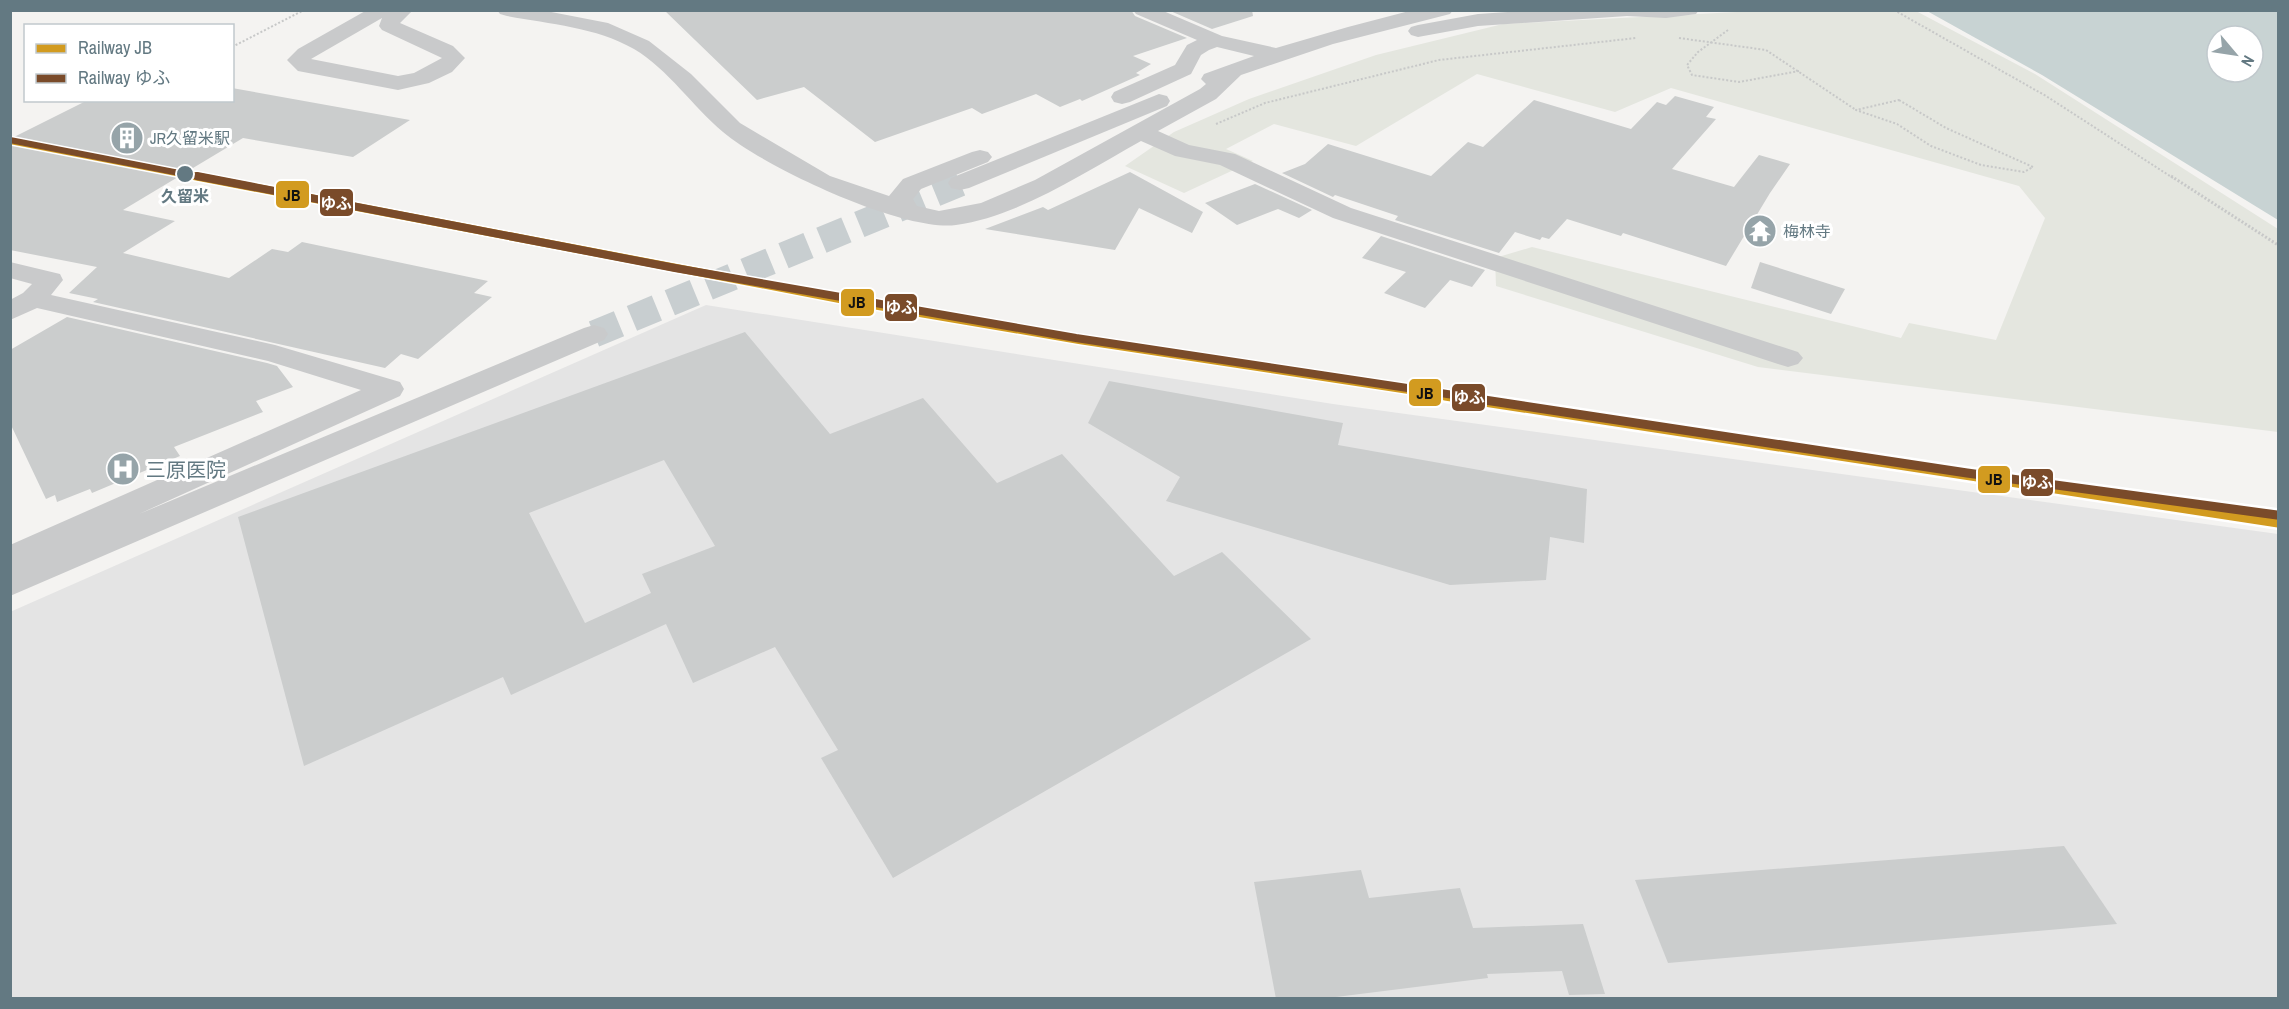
<svg xmlns="http://www.w3.org/2000/svg" width="2289" height="1009" viewBox="0 0 2289 1009" font-family="'Archivo Narrow','Noto Sans JP',sans-serif">
<rect width="100%" height="100%" fill="#f4f3f1"/>
<!-- built -->
<polygon fill="#e4e4e4" points="706,305 1333,404 2278,534 2278,998 11,998 10,612"/>
<!-- green -->
<polygon fill="#e4e6df" points="1775,10 1916,11 2035,74 2278,229 2278,432 1758,367 1496,286 1495,258 1532,247 1901,338 1909,323 1996,340 2045,218 2019,186 1671,88 1615,112 1477,74 1356,146 1274,124 1226,149 1253,161 1184,193 1125,166 1174,132 1249,99 1376,55 1503,24"/>
<!-- water -->
<path fill="#c8d3d3" fill-rule="evenodd" d="M1927,11H2278V220L2042,75ZM2217,36H2253V72H2217Z"/>
<!-- building -->
<g fill="#cbcdcd" fill-rule="evenodd">
<polygon points="664,10 1131,10 1135,16 1187,38 1133,56 1151,64 1136,73 1140,75 1082,101 1080,99 1060,107 1036,94 982,114 972,108 875,142 804,87 757,100"/>
<polygon points="1168,10 1252,10 1253,16 1212,29"/>
<polygon points="232,88 410,120 353,157 243,138 123,210 175,221 123,253 229,278 272,249 288,252 302,242 488,281 474,293 492,297 418,359 401,354 385,368 93,302 98,299 69,293 97,267 10,250 10,139 88,100 232,100"/>
<polygon points="1675,96 1714,107 1706,117 1716,119 1672,169 1734,187 1759,155 1790,164 1770,193 1726,266 1623,233 1621,236 1567,219 1549,239 1542,237 1540,240 1515,232 1499,253 1395,220 1398,216 1335,195 1333,197 1282,173 1305,164 1328,144 1431,176 1468,142 1483,147 1534,100 1631,129 1657,102 1666,105"/>
<polygon points="1130,172 1203,212 1192,233 1139,208 1115,250 985,229 1043,207 1048,210"/>
<polygon points="1255,184 1312,210 1299,218 1278,209 1237,225 1205,203"/>
<polygon points="1381,236 1485,270 1472,287 1450,280 1425,308 1384,293 1406,272 1362,258"/>
<polygon points="1760,262 1845,289 1831,314 1751,288"/>
<polygon points="67,317 267,363 277,366 293,387 256,401 263,412 174,447 180,456 92,493 90,489 57,502 55,495 46,499 10,423 10,350"/>
<path d="M745,332L830,434L923,398L997,483L1062,454L1174,576L1222,552L1311,639L893,878L821,758L838,750L775,647L693,683L666,624L511,695L503,677L304,766L238,517ZM664,460L715,546L642,574L651,593L585,623L529,513Z"/>
<polygon points="1109,381 1343,423 1338,445 1587,489 1584,543 1550,537 1546,580 1450,585 1166,501 1180,477 1088,423"/>
<polygon points="2064,846 2117,924 1668,963 1635,880"/>
<polygon points="1361,870 1369,898 1460,888 1473,928 1583,924 1605,994 1569,995 1562,971 1487,974 1488,978 1320,999 1276,999 1254,882"/>
</g>
<g fill="none" stroke-linecap="round" stroke-linejoin="round">
<!-- minor-tunnel -->
<polyline stroke="#c8ced0" stroke-width="27" stroke-dasharray="27 14" stroke-linecap="butt" points="594,334 960,183"/>
<!-- path-far1 -->
<g stroke="#c7c8c8" stroke-width="2" stroke-dasharray="2 2" stroke-linecap="butt">
<polyline points="1894,10 2046,96 2173,178"/>
<polyline points="1728,30 1698,52 1687,65 1692,75 1739,82 1799,71"/>
<polyline points="1679,38 1766,50 1856,110"/>
<polyline points="232,47 304,10"/>
<polygon points="1899,100 1946,128 2033,167 2024,172 1981,165 1931,146 1897,124 1856,110"/>
<polyline points="1216,124 1265,103 1439,60 1636,38"/>
</g>
<!-- path -->
<polyline stroke="#c7c8c8" stroke-width="3" stroke-dasharray="2 2" stroke-linecap="butt" points="2171,176 2278,245"/>
<!-- minor -->
<g fill="#c9cacb" fill-rule="evenodd">
<path d="M367,10H413L400,23L453,46L465,58L452,72L429,83L398,90L298,71L287,60L298,49ZM382,18L379,26L382,30L442,58L414,73L398,76L311,59Z"/>
<path d="M497,10H541L608,23L649,41L691,74L740,123L830,176L889,196L903,179L972,152L980,150L988,152L992,157L988,162L921,189L913,199L917,206L939,211L981,203L1035,180L1200,89L1206,84L1201,79L1204,74L1254,56L1217,47L1209,50L1201,55L1191,74L1130,102L1122,104L1114,102L1111,97L1114,92L1175,65L1187,45L1197,40L1136,14L1133,10H1161L1222,36L1276,48L1348,27L1413,10H1453L1450,14L1333,44L1241,75L1216,99L1158,131L1189,145L1235,154L1351,208L1798,352L1803,358L1798,364L1788,367L1778,364L1333,218L1220,165L1175,156L1141,141C1085,172 1020,216 956,225C903,232 764,167 723,132C692,106 669,70 634,49C596,27 549,24 507,16L500,14Z"/>
<polygon points="1535,10 1699,10 1696,14 1666,18 1627,16 1478,26 1418,37 1411,35 1408,31 1411,27 1418,25 1478,14"/>
<polygon points="1159,94 1167,96 1170,101 1167,106 969,188 960,190 951,188 948,183 951,178"/>
<polygon points="10,262 60,274 63,280 51,295 275,345 400,382 404,389 400,396 139,514 584,328 594,325 604,328 608,334 604,340 10,596 10,545 361,390 268,361 37,308 10,320 10,300 23,293 32,284 10,278"/>
</g>
<!-- rail-1-far2 casing -->
<g stroke="#fff" stroke-width="9">
<polyline id="rail-1-far2" points="10,141 202,178"/>
</g>
<!-- rail-1-far1 casing -->
<g stroke="#fff" stroke-width="11">
<polyline id="rail-1-far1" points="194,176 855,302 1079,340 1455,397"/>
</g>
<!-- rail-1 casing -->
<g stroke="#fff" stroke-width="14">
<polyline id="rail-1" points="1445,396 2278,523"/>
</g>
<!-- rail-2-far2 casing -->
<g stroke="#fff" stroke-width="9">
<polyline id="rail-2-far2" points="10,140 205,178"/>
</g>
<!-- rail-2-far1 casing -->
<g stroke="#fff" stroke-width="11">
<polyline id="rail-2-far1" points="197,176 675,268 1076,338 1467,397"/>
</g>
<!-- rail-2 casing -->
<g stroke="#fff" stroke-width="14">
<polyline id="rail-2" points="1458,396 1967,473 2277,515"/>
</g>
<!-- rail-1-far2 -->
<use href="#rail-1-far2" stroke="#d29b20" stroke-width="6"/>
<!-- rail-1-far1 -->
<use href="#rail-1-far1" stroke="#d29b20" stroke-width="8"/>
<!-- rail-1 -->
<use href="#rail-1" stroke="#d29b20" stroke-width="9"/>
<!-- rail-2-far2 -->
<use href="#rail-2-far2" stroke="#7a4b2a" stroke-width="6"/>
<!-- rail-2-far1 -->
<use href="#rail-2-far1" stroke="#7a4b2a" stroke-width="8"/>
<!-- rail-2 -->
<use href="#rail-2" stroke="#7a4b2a" stroke-width="9"/>
</g>
<!-- icons -->
<defs>
<g id="building-disc" transform="scale(1.725)"><circle r="9.5" fill="#96a4a9" stroke="#fff"/><path d="M-4-6H4V6H1V3H-1V6H-4ZM-2.5-4.3h1.7v1.8h-1.7ZM.8-4.3h1.7v1.8H.8ZM-2.5-1h1.7V.8h-1.7ZM.8-1h1.7V.8H.8Z" fill="#fff"/></g>
<g id="temple-disc" transform="scale(1.725)"><circle r="9.5" fill="#96a4a9" stroke="#fff"/><path d="M0-6L5-2H3V0L6.5 2.5H4V6H1.5V3h-3V6H-4V2.5H-6.5L-3 0V-2H-5Z" fill="#fff"/></g>
<g id="hospital-disc" transform="scale(1.725)"><circle r="9.5" fill="#96a4a9" stroke="#fff"/><path d="M-5-5h3v3.5h4V-5h3V5h-3V1.5h-4V5h-3Z" fill="#fff"/></g>
</defs>
<g fill-rule="evenodd">
<use href="#building-disc" x="127" y="138"/>
<use href="#temple-disc" x="1760" y="231"/>
<use href="#hospital-disc" x="123" y="469"/>
</g>
<!-- markers -->
<circle fill="#637982" stroke="#fff" stroke-width="2" cx="185" cy="174" r="9"/>
<g text-anchor="middle" dominant-baseline="central" stroke-width="6" stroke-linejoin="round" paint-order="stroke">
<!-- far-poi labels -->
<g font-size="16" fill="#637982" stroke="#fff" text-anchor="start">
<text x="150" y="138">JR久留米駅</text>
<text x="1783" y="231">梅林寺</text>
</g>
<!-- far-stop labels -->
<g font-size="16" font-weight="bold" fill="#637982" stroke="#fff">
<text x="185" y="196">久留米</text>
</g>
<!-- poi labels -->
<g font-size="20" fill="#637982" stroke="#fff" text-anchor="start">
<text x="146" y="469">三原医院</text>
</g>
</g>
<g stroke="#fff" stroke-width="2">
<rect x="275" y="180" width="35" height="29" rx="6" fill="#d29b20"/>
<rect x="319" y="188" width="35" height="29" rx="6" fill="#7a4b2a"/>
<rect x="840" y="288" width="35" height="29" rx="6" fill="#d29b20"/>
<rect x="884" y="293" width="34" height="29" rx="6" fill="#7a4b2a"/>
<rect x="1408" y="378" width="34" height="29" rx="6" fill="#d29b20"/>
<rect x="1451" y="383" width="35" height="29" rx="6" fill="#7a4b2a"/>
<rect x="1977" y="465" width="34" height="29" rx="6" fill="#d29b20"/>
<rect x="2020" y="468" width="34" height="29" rx="6" fill="#7a4b2a"/>
</g>
<g font-size="16" text-anchor="middle" font-weight="bold" fill="#fff">
<text x="336" y="209">ゆふ</text>
<text x="901" y="313">ゆふ</text>
<text x="1469" y="403">ゆふ</text>
<text x="2037" y="488">ゆふ</text>
</g>
<g font-size="16" text-anchor="middle" font-weight="bold" fill="#111">
<text x="292" y="201">JB</text>
<text x="857" y="308">JB</text>
<text x="1425" y="399">JB</text>
<text x="1994" y="485">JB</text>
</g>
<!-- border -->
<rect width="2289" height="1009" fill="none" stroke="#637982" stroke-width="24"/>
<!-- legend -->
<rect x="24" y="24" width="210" height="78" fill="#ffffff" stroke="#c1c9cd" stroke-width="1.5"/>
<rect x="36" y="44" width="30" height="9" fill="#d29b20" stroke="#c1c9cd" stroke-width="1.5"/>
<text x="78" y="54" font-size="18" fill="#637982">Railway JB</text>
<rect x="36" y="74" width="30" height="9" fill="#7a4b2a" stroke="#c1c9cd" stroke-width="1.5"/>
<text x="78" y="84" font-size="18" fill="#637982">Railway ゆふ</text>
<!-- north arrow -->
<g transform="translate(2235 54) rotate(119)"><circle r="28" fill="#ffffff" stroke="#c1c9cd" stroke-width="1.5"/>
<path d="M0-4.5L10 22L0 15L-10 22Z" fill="#96a4a9"/>
<text y="-9" font-size="16" font-weight="bold" text-anchor="middle" fill="#637982">N</text>
</g>
</svg>
